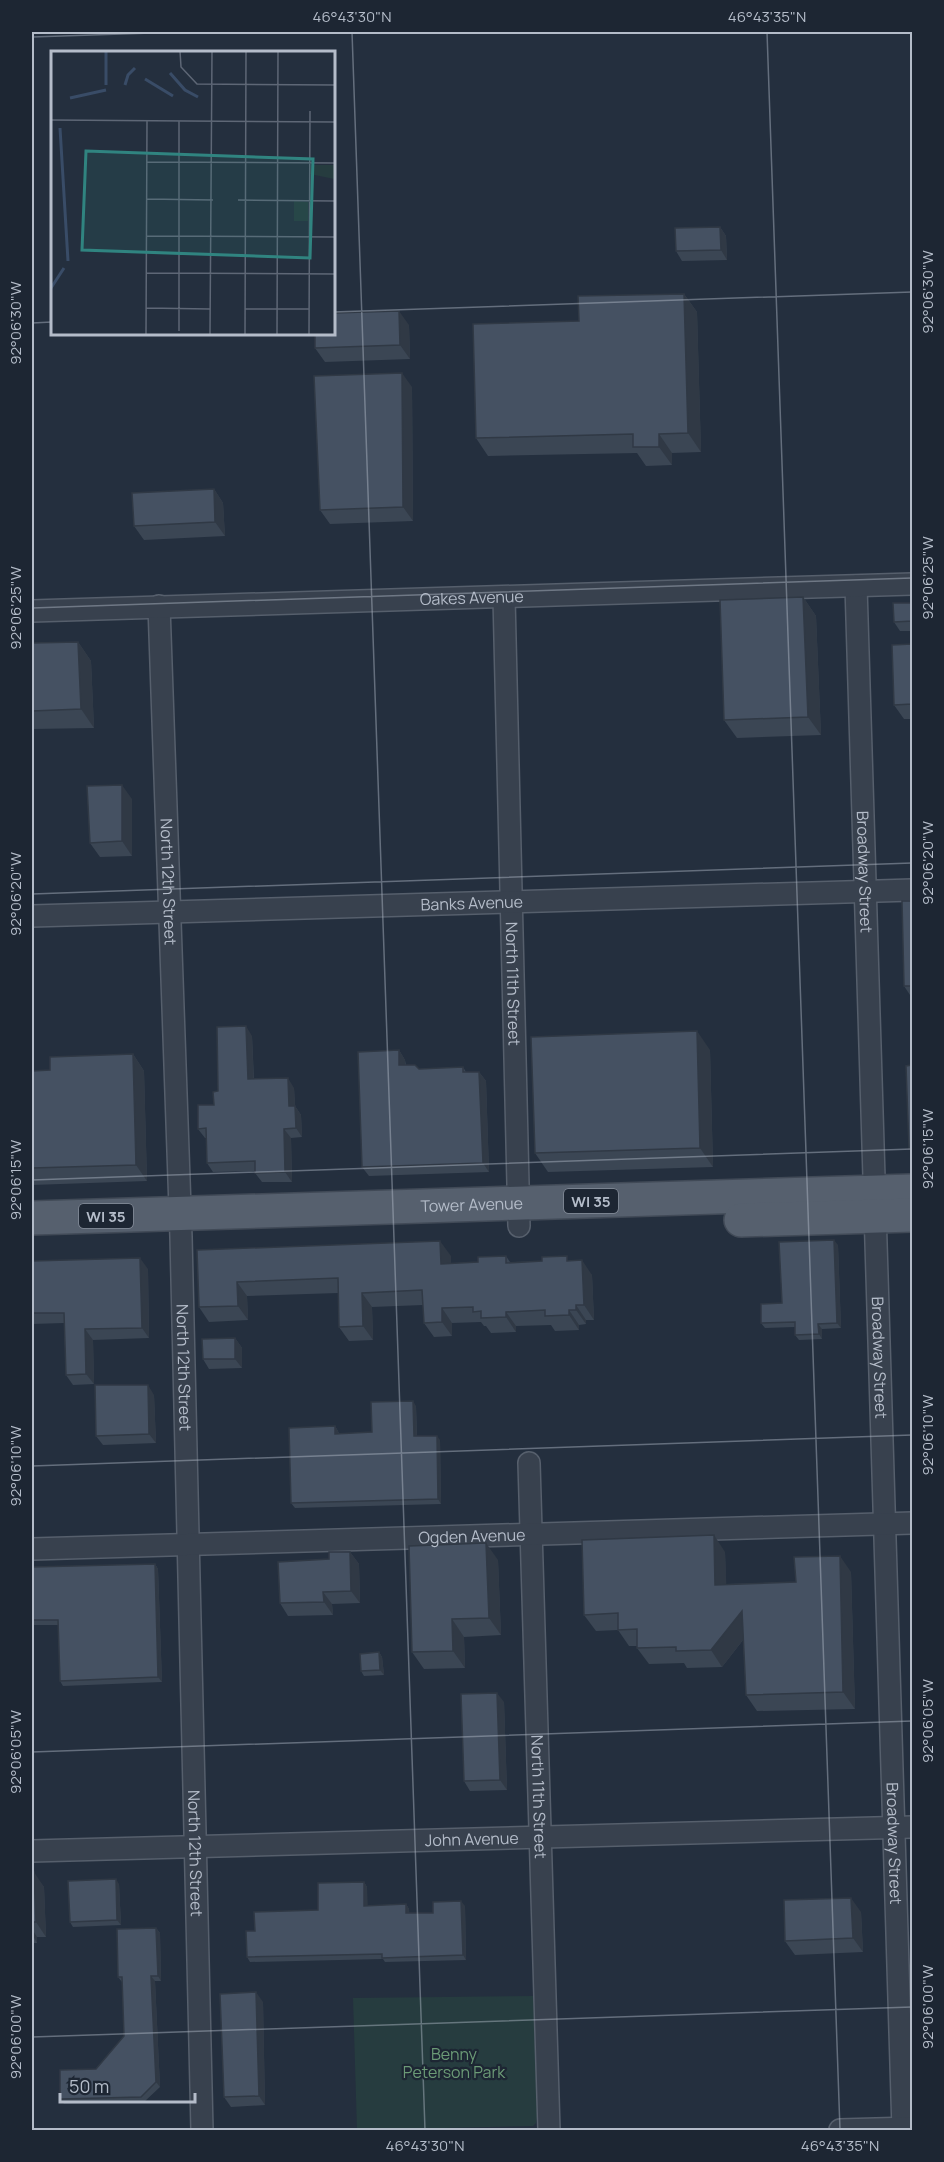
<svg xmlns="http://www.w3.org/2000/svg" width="944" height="2162" viewBox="0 0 944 2162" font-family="Manrope,sans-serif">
<rect width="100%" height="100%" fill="#242f3e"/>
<!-- green -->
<polygon fill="#263c3f" points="534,1996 539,2106 536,2123 533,2126 357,2130 353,1998"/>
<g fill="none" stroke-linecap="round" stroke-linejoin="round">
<!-- minor casing -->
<g stroke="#565f6c" stroke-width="24">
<g id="minor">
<path id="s1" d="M856,586L903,2130"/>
<path id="s2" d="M504,597L519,1226"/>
<path id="s3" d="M159,606L181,1237L202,2130"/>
<path id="s4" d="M32,611L912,584"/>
<path id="s5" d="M32,916L912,890"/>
<path id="s6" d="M529,1463L549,2130"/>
<path id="s7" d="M32,1549L912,1523"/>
<path id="s8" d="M32,1851L912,1827"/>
<polyline points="840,2130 912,2128"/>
</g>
</g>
<!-- primary casing -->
<g stroke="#414a57" stroke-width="36">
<g id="primary">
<path id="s9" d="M32,1218L912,1191"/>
<polyline points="741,1220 912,1215"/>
</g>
</g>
<!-- minor -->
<use href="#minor" stroke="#38414e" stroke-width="21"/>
<!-- primary -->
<use href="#primary" stroke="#56606e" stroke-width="33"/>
</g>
<!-- wall -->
<g fill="#3b4654">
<polygon points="720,227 726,236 727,260 682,261 676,251"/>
<polygon points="684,294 697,312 701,452 672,453 672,465 646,466 637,453 488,456 476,438 579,321"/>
<polygon points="409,325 410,359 325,362 315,348"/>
<polygon points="412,387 413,521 330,524 320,510"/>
<polygon points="214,489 223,503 225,536 144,540 134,526"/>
<polygon points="803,597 816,616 821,735 737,738 724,720"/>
<polygon points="912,603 912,631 900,631 894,622"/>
<polygon points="78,642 91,661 94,728 32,729 32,643"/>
<polygon points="912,644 912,719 904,719 894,705"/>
<polygon points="132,799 132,856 100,857 90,843"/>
<polygon points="912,901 912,998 904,986"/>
<polygon points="252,1036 254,1079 294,1088 295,1106 301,1115 302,1137 291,1138 292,1182 262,1182 255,1173 255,1171 213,1172 207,1163 206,1138 205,1138 198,1129 214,1105 218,1091"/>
<polygon points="399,1050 405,1060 406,1065 419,1069 463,1067 466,1072 479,1072 486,1081 489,1172 369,1176 362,1167"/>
<polygon points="710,1050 713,1167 548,1172 535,1153"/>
<polygon points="133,1054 144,1071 147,1181 32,1185 32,1071 50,1070"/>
<polygon points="838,1245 841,1328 822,1329 822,1339 799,1340 795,1335 795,1327 765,1328 761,1323"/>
<polygon points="197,1250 451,1256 451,1264 478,1262 506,1256 510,1262 570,1261 592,1275 594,1320 586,1320 586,1324 579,1325 579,1330 555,1331 551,1325 516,1326 516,1332 491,1333 486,1326 484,1326 481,1322 452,1323 452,1336 434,1337 424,1323 423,1305 372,1307 373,1340 349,1341 339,1327 338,1293 247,1296 248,1320 209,1322 199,1307"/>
<polygon points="32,1261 148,1269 149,1338 93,1340 94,1384 73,1385 66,1375 64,1323 32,1324"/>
<polygon points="235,1338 242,1348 242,1368 209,1369 203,1359"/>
<polygon points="154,1395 156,1443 103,1445 96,1436"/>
<polygon points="416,1406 417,1436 440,1440 441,1504 295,1508 291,1503 335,1426 338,1431 339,1434 372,1432"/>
<polygon points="350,1552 359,1564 360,1603 332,1604 333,1615 288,1616 280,1603 329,1559"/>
<polygon points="725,1552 726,1584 796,1582 851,1572 855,1709 757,1711 746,1695 743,1640 722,1667 687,1668 684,1663 649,1664 637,1648 637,1646 629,1646 618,1630 596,1631 584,1615"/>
<polygon points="498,1560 501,1635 464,1637 465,1668 424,1669 412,1652"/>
<polygon points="155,1564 158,1569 162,1682 63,1686 60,1681 58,1625 32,1625 32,1567"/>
<polygon points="379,1652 382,1657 384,1675 364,1676 361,1671"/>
<polygon points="504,1702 507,1790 470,1791 464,1781"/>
<polygon points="32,1872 44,1887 46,1937 37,1937 37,1943 32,1943"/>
<polygon points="364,1882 367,1887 367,1906 406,1904 409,1909 409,1913 433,1913 465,1906 466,1960 385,1962 383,1959 250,1962 247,1957 255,1931 318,1910"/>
<polygon points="119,1884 121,1925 73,1927 70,1922"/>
<polygon points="861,1912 863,1952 795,1955 785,1941"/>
<polygon points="156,1928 160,1933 161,1981 155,1981 160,2087 144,2102 64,2104 60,2099 96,2069 124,2036 122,1982 118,1977"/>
<polygon points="263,2002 265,2105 231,2107 224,2097"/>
</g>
<!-- shaded-wall -->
<g fill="#303945">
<polygon points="720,227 726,236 727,260 721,250"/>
<polygon points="684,294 697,312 701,452 688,433"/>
<polygon points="399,311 409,325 410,359 400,345"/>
<polygon points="402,373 412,387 413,521 403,507"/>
<polygon points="659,434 672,453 672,465 659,447"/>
<polygon points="214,489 223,503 225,536 215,522"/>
<polygon points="803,597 816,616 821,735 808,717"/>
<polygon points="78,642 91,661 94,728 81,709"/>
<polygon points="122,785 132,799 132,856 122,841"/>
<polygon points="246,1026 252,1036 254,1089 248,1079"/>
<polygon points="697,1031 710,1050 713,1167 700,1148"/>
<polygon points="399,1050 405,1060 406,1075 399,1065"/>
<polygon points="133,1054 144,1071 147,1181 136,1165"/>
<polygon points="479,1072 486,1081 489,1172 483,1163"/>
<polygon points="288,1078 294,1088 295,1106 301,1115 302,1137 296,1128 289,1106"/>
<polygon points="284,1129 291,1138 292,1182 285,1172"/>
<polygon points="834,1240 838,1245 841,1328 837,1323"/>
<polygon points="440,1241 451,1256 451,1279 441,1264"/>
<polygon points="140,1258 148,1269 149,1338 142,1328"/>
<polygon points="582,1260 592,1275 594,1320 584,1305"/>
<polygon points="237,1282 247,1296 248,1320 238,1306"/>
<polygon points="362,1293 372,1307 373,1340 363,1326"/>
<polygon points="576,1305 586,1320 586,1324 576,1310"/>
<polygon points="442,1308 452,1323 452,1336 442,1322"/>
<polygon points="569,1310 579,1325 579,1330 569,1315"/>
<polygon points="506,1312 516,1326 516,1332 506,1317"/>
<polygon points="818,1324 822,1329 822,1339 819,1334"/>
<polygon points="85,1329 93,1340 94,1384 86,1374"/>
<polygon points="235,1338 242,1348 242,1368 235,1359"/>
<polygon points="148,1385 154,1395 156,1443 149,1434"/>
<polygon points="413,1401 416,1406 417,1441 414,1436"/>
<polygon points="335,1426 338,1431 339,1439 335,1434"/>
<polygon points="437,1436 440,1440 441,1504 438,1499"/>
<polygon points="714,1535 725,1552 727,1601 715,1585"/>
<polygon points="486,1543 498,1560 501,1635 489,1618"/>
<polygon points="350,1552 359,1564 360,1603 351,1591"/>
<polygon points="840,1556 851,1572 855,1709 843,1692"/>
<polygon points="155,1564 158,1569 162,1682 158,1677"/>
<polygon points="323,1592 332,1604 333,1615 324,1602"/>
<polygon points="742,1611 753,1627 722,1667 711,1650"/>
<polygon points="452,1619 464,1637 465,1668 453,1651"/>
<polygon points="379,1652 382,1657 384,1675 380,1670"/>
<polygon points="497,1693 504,1702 507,1790 500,1780"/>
<polygon points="34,1872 44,1887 46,1937 36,1922"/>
<polygon points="116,1879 119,1884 121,1925 117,1920"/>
<polygon points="364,1882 367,1887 368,1911 364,1906"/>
<polygon points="851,1898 861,1912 863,1952 853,1938"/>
<polygon points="461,1901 465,1906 466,1960 463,1955"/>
<polygon points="406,1904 409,1909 410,1918 406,1913"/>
<polygon points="156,1928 160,1933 161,1981 158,1976"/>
<polygon points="32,1929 37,1937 37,1943 32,1934"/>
<polygon points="151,1976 155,1981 160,2087 156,2082"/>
<polygon points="256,1992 263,2002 265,2105 259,2096"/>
</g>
<!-- building -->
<g fill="#455162" stroke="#303945" stroke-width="1.5">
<polygon points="720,227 721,250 676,251 675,228"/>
<polygon points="684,294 688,433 659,434 659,447 633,447 633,434 476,438 473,324 579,321 578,296"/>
<polygon points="399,311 400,345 315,348 315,333 333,333 333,313"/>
<polygon points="402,373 403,507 320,510 314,376"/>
<polygon points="214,489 215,522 134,526 132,493"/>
<polygon points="803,597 808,717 724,720 720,600"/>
<polygon points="893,603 912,603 912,621 894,622"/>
<polygon points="78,642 81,709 32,711 32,643"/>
<polygon points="912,644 912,704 894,705 892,645"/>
<polygon points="122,785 122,841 90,843 87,786"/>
<polygon points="902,901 912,901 912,986 904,986"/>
<polygon points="246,1026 248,1079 288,1078 289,1106 295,1106 296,1128 284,1129 285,1172 255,1173 255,1161 207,1163 206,1128 198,1129 198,1105 214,1105 213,1092 218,1091 217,1027"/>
<polygon points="697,1031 700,1148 535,1153 531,1037"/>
<polygon points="399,1050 399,1065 415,1065 419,1069 463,1067 463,1072 479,1072 483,1163 362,1167 358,1052"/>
<polygon points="133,1054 136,1165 32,1168 32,1071 50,1070 50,1057"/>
<polygon points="912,1065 912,1149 909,1149 906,1066"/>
<polygon points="834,1240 837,1323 818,1324 819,1334 795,1335 795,1322 761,1323 761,1304 782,1303 779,1242"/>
<polygon points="440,1241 441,1264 478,1262 478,1257 506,1256 506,1263 542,1261 542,1257 567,1256 567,1261 582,1260 584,1305 576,1305 576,1310 569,1310 569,1315 545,1316 545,1310 506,1312 506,1317 481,1318 481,1311 473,1312 473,1307 442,1308 442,1322 424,1323 422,1290 362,1293 363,1326 339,1327 338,1278 237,1282 238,1306 199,1307 197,1250"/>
<polygon points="140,1258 142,1328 85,1329 86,1374 66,1375 64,1313 32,1313 32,1261"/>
<polygon points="235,1338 235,1359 203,1359 202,1339"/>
<polygon points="95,1385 148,1385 149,1434 96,1436"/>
<polygon points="413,1401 414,1436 437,1436 438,1499 291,1503 289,1428 335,1426 335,1434 372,1432 371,1402"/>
<polygon points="714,1535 715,1585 796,1582 794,1557 840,1556 843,1692 746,1695 742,1611 711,1650 676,1651 676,1647 637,1648 637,1629 618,1630 618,1613 584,1615 582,1540"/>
<polygon points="486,1543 489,1618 452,1619 453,1651 412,1652 409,1546"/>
<polygon points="329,1552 350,1552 351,1591 323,1592 324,1602 280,1603 278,1562 329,1559"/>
<polygon points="155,1564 158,1677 60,1681 58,1620 32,1620 32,1567"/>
<polygon points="379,1652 380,1670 361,1671 360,1654"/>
<polygon points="497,1693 500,1780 464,1781 461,1694"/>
<polygon points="32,1872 34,1872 36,1922 32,1922"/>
<polygon points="116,1879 117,1920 70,1922 68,1881"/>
<polygon points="364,1882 364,1906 406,1904 406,1913 433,1913 433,1902 461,1901 463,1955 382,1958 382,1954 247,1957 246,1931 255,1931 254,1912 318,1910 318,1883"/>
<polygon points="851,1898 853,1938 785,1941 784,1900"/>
<polygon points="156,1928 158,1976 151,1976 156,2082 141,2097 60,2099 60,2070 96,2069 124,2036 122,1977 118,1977 117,1929"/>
<polygon points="256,1992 259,2096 224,2097 220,1994"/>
</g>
<!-- ticks -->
<path fill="none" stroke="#b4bcc9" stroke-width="1.5" stroke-opacity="0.45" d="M352,32L425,2130M767,32L840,2130M32,37L182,32M333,312L912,292M32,323L52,322M32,608L912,578M32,894L912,863M32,1180L912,1149M32,1466L912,1435M32,1752L912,1721M32,2037L912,2007"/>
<g text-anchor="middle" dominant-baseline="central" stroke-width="4.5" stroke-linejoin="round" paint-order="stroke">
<!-- shield labels -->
<g fill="#1d2633" stroke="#878f9c" stroke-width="1.5">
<rect x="564" y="1189" width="54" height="24" rx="4.5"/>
<rect x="79" y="1204" width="54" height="24" rx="4.5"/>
</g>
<g font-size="15" font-weight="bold" fill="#b4bcc9">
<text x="591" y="1201">WI 35</text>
<text x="106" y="1216">WI 35</text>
</g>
<!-- street labels -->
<g font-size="16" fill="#b4bcc9" stroke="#1d2633">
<text stroke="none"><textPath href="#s4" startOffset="440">Oakes Avenue</textPath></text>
<text stroke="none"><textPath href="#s1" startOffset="286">Broadway Street</textPath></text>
<text stroke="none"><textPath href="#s3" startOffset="276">North 12th Street</textPath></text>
<text stroke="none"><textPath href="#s5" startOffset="440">Banks Avenue</textPath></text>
<text stroke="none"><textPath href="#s2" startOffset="387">North 11th Street</textPath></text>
<text stroke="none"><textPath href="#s9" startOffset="440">Tower Avenue</textPath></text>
<text stroke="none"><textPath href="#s1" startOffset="772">Broadway Street</textPath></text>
<text stroke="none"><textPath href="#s3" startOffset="762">North 12th Street</textPath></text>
<text stroke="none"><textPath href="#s7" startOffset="440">Ogden Avenue</textPath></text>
<text stroke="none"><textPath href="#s6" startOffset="334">North 11th Street</textPath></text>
<text stroke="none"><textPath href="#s8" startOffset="440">John Avenue</textPath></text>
<text stroke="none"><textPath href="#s1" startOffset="1258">Broadway Street</textPath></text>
<text stroke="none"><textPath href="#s3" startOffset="1248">North 12th Street</textPath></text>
</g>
<!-- park labels -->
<g font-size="16" fill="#6b9a76" stroke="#1d2633">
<text x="454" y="2054">Benny<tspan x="454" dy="18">Peterson Park</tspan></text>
</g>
</g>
<!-- overview -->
<g transform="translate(51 51)">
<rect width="284" height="284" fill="#242f3e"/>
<path d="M260,114H283V128L259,123ZM243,150L257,151V170H243Z" fill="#263c3f"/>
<path fill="none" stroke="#394c67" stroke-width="3" d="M55,0V34M119,22L134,39L147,46M94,28L122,45M74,34L77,24L84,17M19,47L55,39M9,77L17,210M0,237L13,217"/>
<path fill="none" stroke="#5e6776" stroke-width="1.5" d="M129,0L130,16L146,33L284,34M0,69L284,71M96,111L284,112M96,148L162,149M187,149L284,150M95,185L284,186M96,222L284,223M95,257L159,258M194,258H258M95,276V283L96,70M128,280V70M159,283L161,0M194,283L195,0M226,283L227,0M258,283L259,60"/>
<path fill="#308480" fill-opacity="0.15" stroke="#308480" stroke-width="3" d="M35,100L262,108L259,207L31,199Z"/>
<rect width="284" height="284" fill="none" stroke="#b4bcc9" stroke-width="3"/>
</g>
<!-- border -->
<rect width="944" height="2162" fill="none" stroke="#1d2633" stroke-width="66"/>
<!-- scale -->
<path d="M60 2093v9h135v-9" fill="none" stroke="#b4bcc9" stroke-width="3"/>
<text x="69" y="2093" font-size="18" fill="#b4bcc9" stroke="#1d2633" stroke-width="4.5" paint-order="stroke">50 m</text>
<rect x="33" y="33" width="878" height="2096" fill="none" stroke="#b4bcc9" stroke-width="2"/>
<g font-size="15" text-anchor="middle" fill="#b4bcc9">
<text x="352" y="22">46°43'30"N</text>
<text x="767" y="22">46°43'35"N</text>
<text transform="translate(928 292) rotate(-90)" y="5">92°06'30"W</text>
<text transform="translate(16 323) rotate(-90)" y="5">92°06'30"W</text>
<text transform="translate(928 578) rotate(-90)" y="5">92°06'25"W</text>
<text transform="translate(16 608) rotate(-90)" y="5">92°06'25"W</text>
<text transform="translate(928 863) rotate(-90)" y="5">92°06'20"W</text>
<text transform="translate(16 894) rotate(-90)" y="5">92°06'20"W</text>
<text transform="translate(928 1149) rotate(-90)" y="5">92°06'15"W</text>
<text transform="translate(16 1180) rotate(-90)" y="5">92°06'15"W</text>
<text transform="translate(928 1435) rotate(-90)" y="5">92°06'10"W</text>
<text transform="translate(16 1466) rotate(-90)" y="5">92°06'10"W</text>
<text transform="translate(928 1721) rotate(-90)" y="5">92°06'05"W</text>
<text transform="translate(16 1752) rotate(-90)" y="5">92°06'05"W</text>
<text transform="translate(928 2007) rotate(-90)" y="5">92°06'00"W</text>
<text transform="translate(16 2037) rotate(-90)" y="5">92°06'00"W</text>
<text x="425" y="2151">46°43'30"N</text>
<text x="840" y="2151">46°43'35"N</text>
</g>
</svg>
